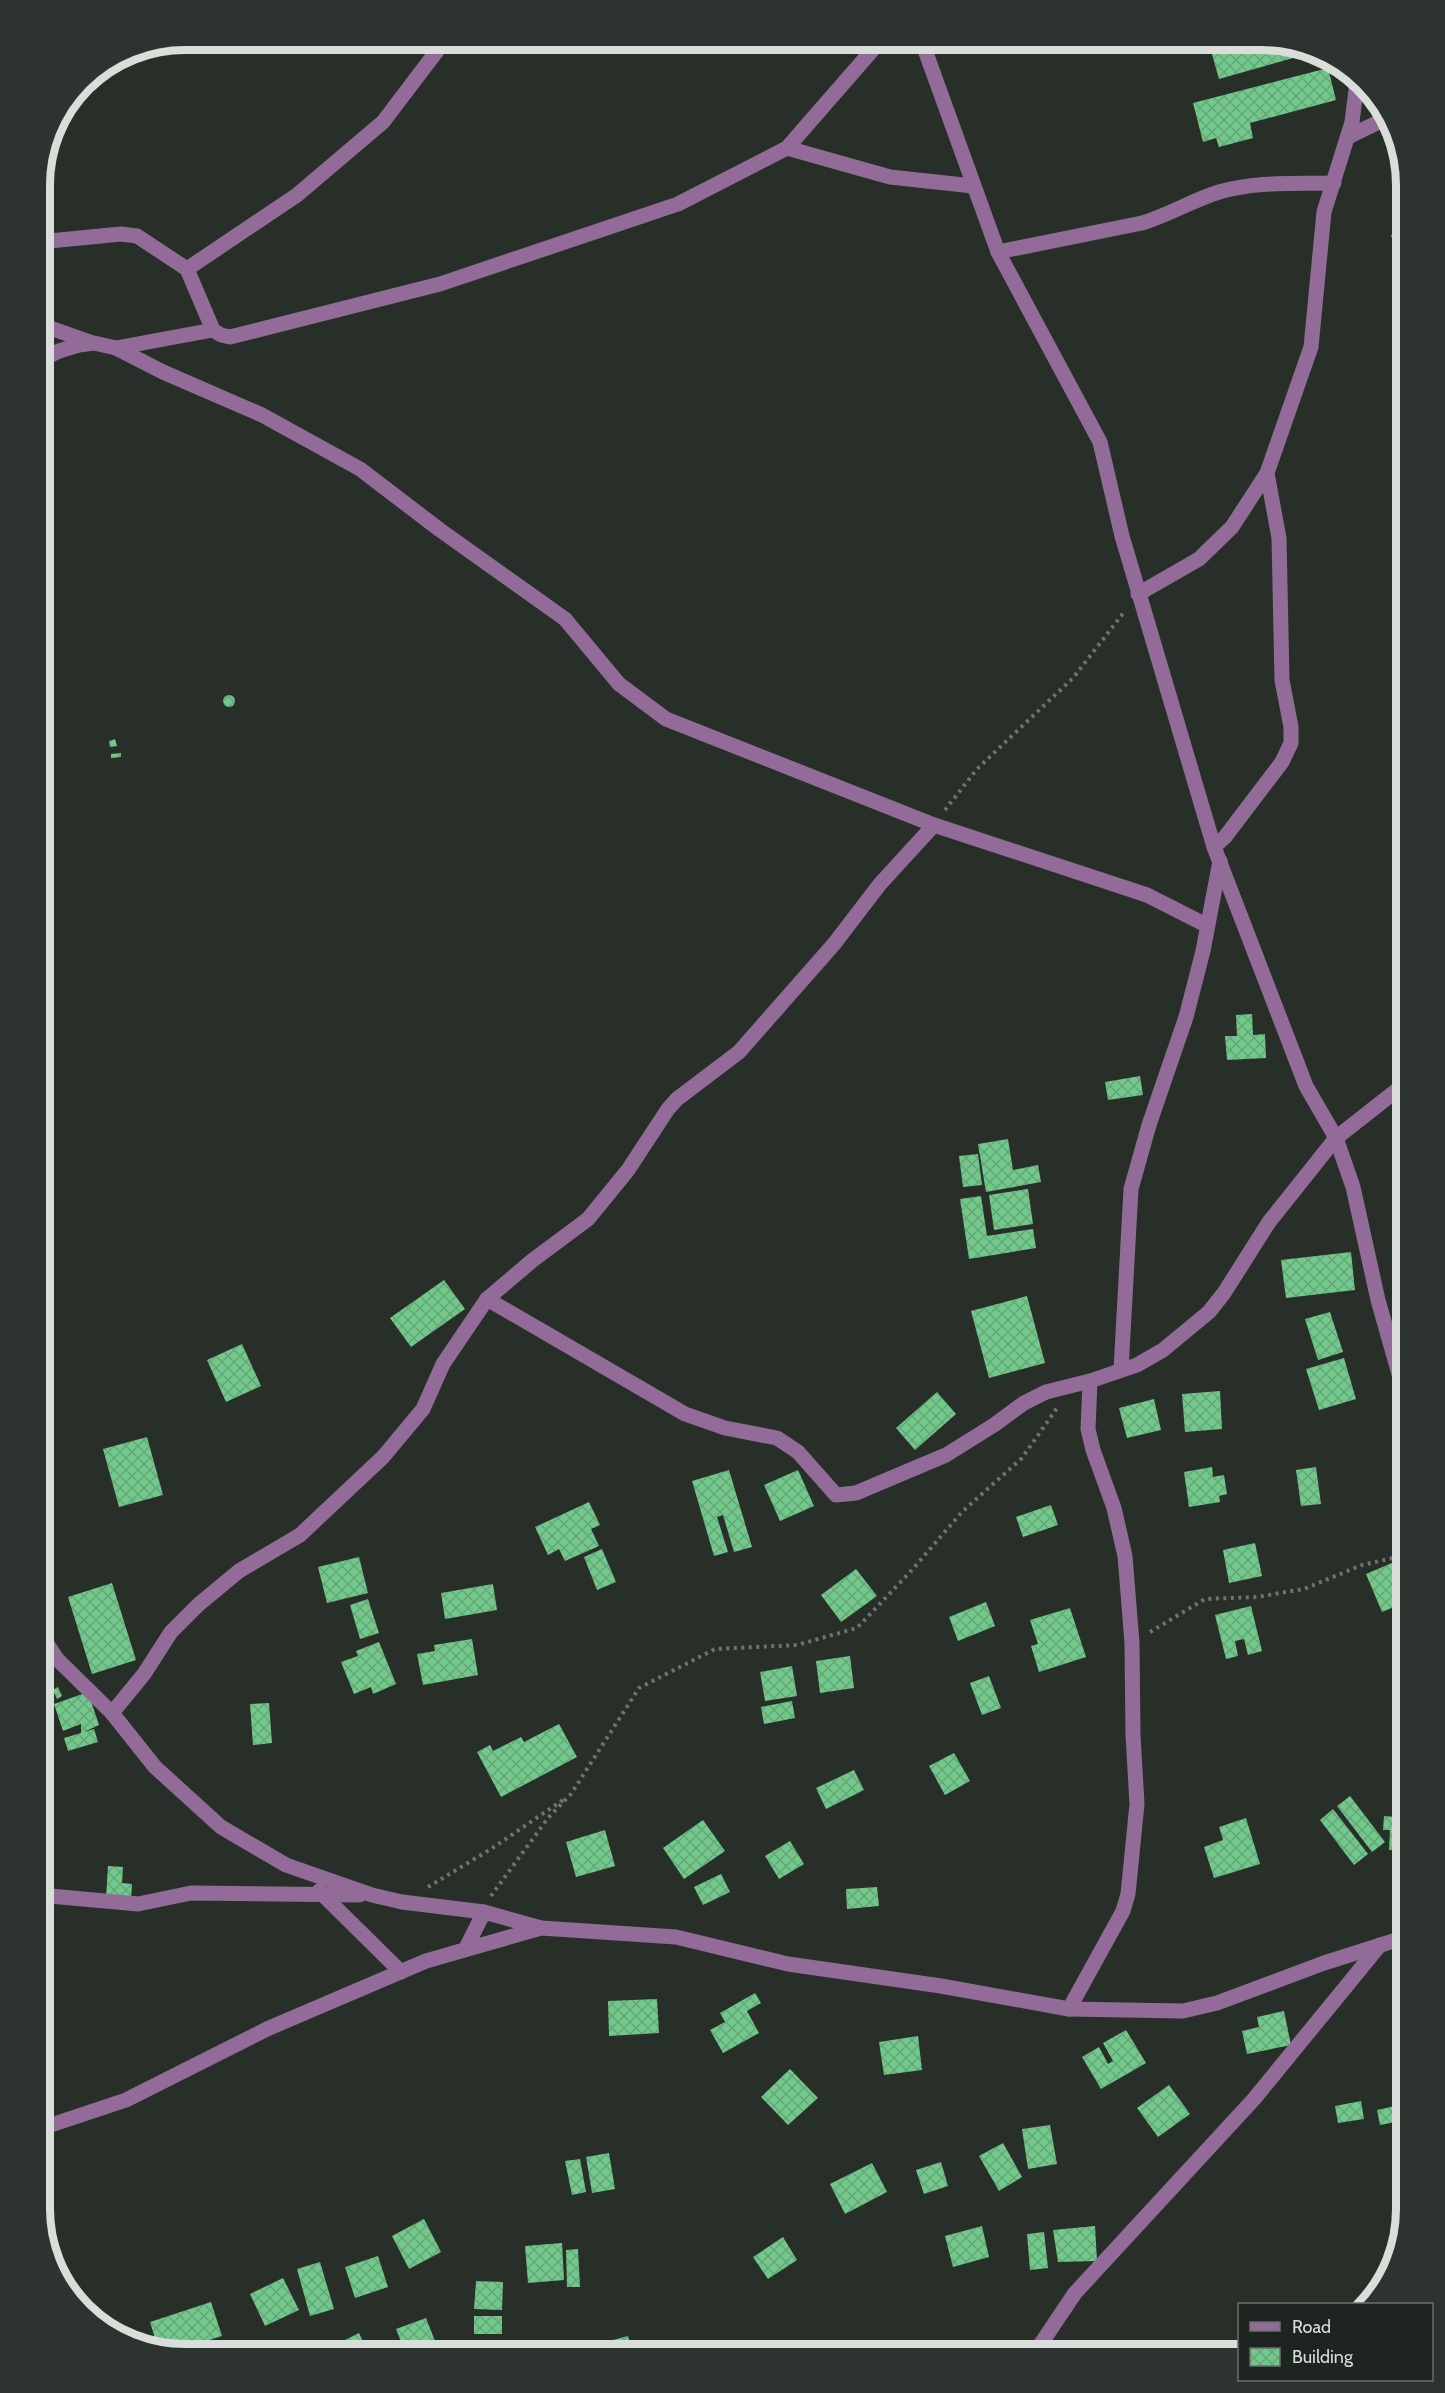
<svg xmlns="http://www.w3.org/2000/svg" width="1445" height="2393" viewBox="0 0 1445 2393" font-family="Cabin,sans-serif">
<defs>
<pattern id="building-cross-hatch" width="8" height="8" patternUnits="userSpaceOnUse" patternTransform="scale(1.5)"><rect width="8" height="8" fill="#71c88a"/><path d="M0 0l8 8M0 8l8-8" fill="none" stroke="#65a778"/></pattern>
</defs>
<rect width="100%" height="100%" fill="#282f29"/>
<!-- building -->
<g fill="url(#building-cross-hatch)">
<polygon points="1212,39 1271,39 1311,53 1219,79 1208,40"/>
<polygon points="1328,68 1336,100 1250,123 1253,138 1219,147 1216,138 1203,142 1193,103"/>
<polygon points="1406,231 1406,282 1405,282 1391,235"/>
<circle cx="229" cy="701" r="6"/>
<polygon points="115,739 117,746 110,747 109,741"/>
<polygon points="121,753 121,757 111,758 111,754"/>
<polygon points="1252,1014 1253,1035 1265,1034 1266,1058 1227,1060 1225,1036 1237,1036 1236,1015"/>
<polygon points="1140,1076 1143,1095 1108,1100 1105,1082"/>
<polygon points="1008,1139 1013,1170 1038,1165 1041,1182 986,1192 978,1144"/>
<polygon points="978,1154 982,1185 963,1187 959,1156"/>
<polygon points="1028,1189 1033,1224 994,1230 989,1195"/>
<polygon points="981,1196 987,1236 1033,1229 1036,1248 969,1259 960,1199"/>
<polygon points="1351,1252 1355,1290 1286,1298 1281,1260"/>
<polygon points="444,1280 465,1309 411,1347 390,1318"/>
<polygon points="1027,1296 1045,1363 989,1378 971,1311"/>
<polygon points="1330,1312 1343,1352 1318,1360 1305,1319"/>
<polygon points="242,1344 261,1386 226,1402 207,1360"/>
<polygon points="1344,1358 1356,1399 1319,1410 1306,1369"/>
<polygon points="1220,1391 1222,1429 1185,1432 1182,1394"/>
<polygon points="937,1392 956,1414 915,1450 896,1428"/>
<polygon points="1154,1399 1161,1430 1127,1438 1119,1408"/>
<polygon points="147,1437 163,1495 119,1507 103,1449"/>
<polygon points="1212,1467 1213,1477 1224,1475 1227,1494 1219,1496 1220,1502 1189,1507 1184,1472"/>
<polygon points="1316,1467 1321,1504 1301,1506 1296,1470"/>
<polygon points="729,1470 752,1547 734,1552 723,1515 717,1517 728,1552 714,1556 692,1481"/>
<polygon points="798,1470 814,1506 780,1521 764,1485"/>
<polygon points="589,1502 600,1525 591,1529 599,1546 565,1561 559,1549 548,1555 535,1527"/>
<polygon points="1051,1505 1058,1525 1023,1537 1016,1517"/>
<polygon points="1255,1543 1262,1576 1229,1583 1223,1550"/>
<polygon points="602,1549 616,1582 597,1590 584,1557"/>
<polygon points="359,1557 368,1593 327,1603 318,1567"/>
<polygon points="1399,1560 1406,1576 1406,1602 1382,1612 1366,1574"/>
<polygon points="856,1569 877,1596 841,1622 821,1595"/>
<polygon points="112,1583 136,1660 92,1674 68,1597"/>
<polygon points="493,1584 497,1610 445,1619 441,1593"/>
<polygon points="368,1599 379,1633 360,1639 350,1605"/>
<polygon points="986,1602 995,1626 958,1641 949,1617"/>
<polygon points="1251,1606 1262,1651 1248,1655 1244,1639 1235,1641 1238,1656 1226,1659 1215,1615"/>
<polygon points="1070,1608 1086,1657 1039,1672 1031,1646 1038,1644 1030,1620"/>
<polygon points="472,1639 478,1675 423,1685 417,1654 435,1651 434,1645"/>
<polygon points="379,1642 396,1684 373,1694 371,1687 354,1694 341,1662 358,1656 356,1651"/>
<polygon points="850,1656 854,1688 820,1693 816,1661"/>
<polygon points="792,1666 797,1696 765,1701 760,1672"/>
<polygon points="989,1676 1001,1708 982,1715 970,1683"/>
<polygon points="58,1687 62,1696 57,1699 53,1690"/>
<polygon points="88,1692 99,1725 84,1732 94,1729 98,1742 68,1751 64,1738 81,1733 81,1724 63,1731 54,1704"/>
<polygon points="792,1701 795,1718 764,1724 761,1707"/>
<polygon points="269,1703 272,1743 253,1745 250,1704"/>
<polygon points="559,1724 577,1757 501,1797 477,1752 490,1745 493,1751 521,1737 524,1742"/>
<polygon points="954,1753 970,1781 945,1795 929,1766"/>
<polygon points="854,1770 864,1790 826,1809 816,1788"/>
<polygon points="1350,1796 1385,1842 1372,1852 1337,1806"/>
<polygon points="1333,1809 1368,1854 1354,1865 1320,1820"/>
<polygon points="1384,1816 1406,1818 1406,1851 1389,1850 1390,1830 1383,1830"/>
<polygon points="1246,1818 1260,1864 1214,1878 1204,1847 1223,1840 1219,1827"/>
<polygon points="703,1820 725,1851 684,1879 663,1848"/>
<polygon points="605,1830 615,1866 576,1877 566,1842"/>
<polygon points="790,1841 804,1864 779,1879 765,1856"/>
<polygon points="108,1866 123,1867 122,1883 132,1884 131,1900 106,1898"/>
<polygon points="721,1874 730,1892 703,1905 694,1887"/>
<polygon points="877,1887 879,1906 847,1909 846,1889"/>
<polygon points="755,1993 761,2003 747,2011 759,2033 723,2053 710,2030 725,2022 720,2013"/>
<polygon points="657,1999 659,2033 609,2036 608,2001"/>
<polygon points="1284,2011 1291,2045 1247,2054 1242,2031 1259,2027 1257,2017"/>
<polygon points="1126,2030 1146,2063 1101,2089 1082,2057 1099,2047 1108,2064 1113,2061 1103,2043"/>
<polygon points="918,2036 922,2070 884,2075 879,2042"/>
<polygon points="790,2069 818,2098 788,2125 761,2097"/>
<polygon points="1169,2085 1190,2114 1158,2137 1137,2108"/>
<polygon points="1361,2101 1364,2119 1338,2123 1335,2106"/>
<polygon points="1404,2104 1406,2120 1380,2125 1377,2110"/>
<polygon points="1050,2125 1057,2164 1028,2169 1022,2129"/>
<polygon points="1003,2143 1022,2177 999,2191 979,2156"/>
<polygon points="609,2153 615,2189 592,2193 586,2157"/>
<polygon points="580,2159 586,2192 572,2195 565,2161"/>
<polygon points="941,2162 948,2186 924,2194 916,2170"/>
<polygon points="872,2163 887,2192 845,2214 830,2184"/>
<polygon points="424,2219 441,2252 409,2269 392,2236"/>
<polygon points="982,2226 989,2257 953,2267 945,2236"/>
<polygon points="1095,2226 1097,2261 1058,2262 1053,2230"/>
<polygon points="1044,2232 1048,2268 1030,2270 1027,2234"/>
<polygon points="783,2237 797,2260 768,2279 753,2257"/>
<polygon points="562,2243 564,2280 528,2283 525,2246"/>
<polygon points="578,2249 580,2287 567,2287 566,2250"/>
<polygon points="378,2256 388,2287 355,2298 345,2267"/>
<polygon points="320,2262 334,2309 310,2316 297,2269"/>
<polygon points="283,2278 299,2310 265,2326 250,2294"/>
<polygon points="476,2281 503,2282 502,2310 474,2309"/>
<polygon points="211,2302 222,2336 171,2352 158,2348 150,2322"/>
<rect x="474" y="2316" width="28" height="18"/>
<polygon points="426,2318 435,2341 405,2352 396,2329"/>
<polygon points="359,2333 369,2354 317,2354"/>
<polygon points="628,2336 633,2354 593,2354 591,2346"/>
<polygon points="227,2342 232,2354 201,2354"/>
<polygon points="467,2344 468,2354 440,2354 439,2348"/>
</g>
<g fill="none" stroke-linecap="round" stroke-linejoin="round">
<!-- path -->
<g stroke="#6e746f" stroke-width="4" stroke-dasharray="3 4.5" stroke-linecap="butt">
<polyline points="945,810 977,769 1073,678 1125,611"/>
<polyline points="1150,1632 1205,1599 1257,1597 1304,1589 1362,1565 1406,1555"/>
<polyline points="428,1887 491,1849 563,1800"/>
<polyline points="491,1896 548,1818 571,1794 639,1688 715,1649 797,1645 857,1628 911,1571 962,1512 1022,1458 1057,1408"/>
</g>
<!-- minor -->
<g stroke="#936b98" stroke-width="15">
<polyline points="921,39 998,252 1100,442 1122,536 1214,847 1306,1086 1336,1138 1353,1187 1378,1300 1406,1399"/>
<polyline points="1348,137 1389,117"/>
<polyline points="787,148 890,177 973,186"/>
<polyline points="39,242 121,234 137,236 187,269 213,330 221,335 230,337 440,284 678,204 787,148 882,39"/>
<path d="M998,252L1142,223C1169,215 1193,200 1219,192C1256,181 1296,184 1334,183"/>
<polyline points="187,269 297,195 383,122 446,39"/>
<polyline points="39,324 90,342"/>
<polyline points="116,348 213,330"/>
<polyline points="1406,357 1406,336"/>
<polyline points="39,361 59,351 79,345 94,343 116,348 163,372 262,415 360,469 440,530 565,619 619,684 666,719 934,825 1147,895 1206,925"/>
<polyline points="1138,594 1199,559 1232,527 1267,473"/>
<polyline points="1214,847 1225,837 1282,762 1291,743 1291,727 1282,680 1279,538 1267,473 1311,347 1324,212 1352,122 1357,82"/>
<polyline points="487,1299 685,1414 725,1428 777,1438 798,1452 836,1495 856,1493 946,1455 994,1425 1024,1403 1046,1392 1090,1381 1137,1365 1163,1350 1209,1312 1224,1293 1269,1222 1336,1138 1406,1083"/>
<polyline points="1121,1370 1131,1189 1149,1125 1186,1017 1203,951 1220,861"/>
<polyline points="39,1632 57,1659 112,1713 155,1767 221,1827 286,1865 372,1895 402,1902 484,1912 541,1928 676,1937 788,1964 941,1986 1069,2009 1183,2011 1217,2003 1324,1963 1406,1937"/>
<polyline points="112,1713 144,1674 171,1632 198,1605 239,1571 300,1535 383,1457 423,1409 443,1364 487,1299 533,1260 588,1219 628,1170 668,1109 677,1099 739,1052 834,944 880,884 934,825"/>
<polyline points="319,1891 401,1972"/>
<polyline points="39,1895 138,1904 191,1893 360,1895"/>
<polyline points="466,1948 484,1912"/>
<polyline points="1069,2009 1123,1911 1128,1894 1137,1804 1133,1735 1132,1643 1125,1556 1114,1508 1093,1450 1088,1429 1090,1381"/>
<polyline points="39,2129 126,2100 267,2029 426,1961 541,1928"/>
<polyline points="1034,2354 1075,2293 1254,2099 1380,1945"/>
</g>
</g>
<!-- crop -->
<path d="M0 0H1445V2393H0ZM185 50H1261A135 135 0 0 1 1396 185V2209A135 135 0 0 1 1261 2344H185A135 135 0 0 1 50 2209V185A135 135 0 0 1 185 50Z" fill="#2d342f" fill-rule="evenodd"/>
<path fill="none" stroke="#dadedb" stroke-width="8" d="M185 50H1261A135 135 0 0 1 1396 185V2209A135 135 0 0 1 1261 2344H185A135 135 0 0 1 50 2209V185A135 135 0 0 1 185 50Z"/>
<!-- legend -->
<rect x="1238" y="2303" width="195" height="78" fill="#1e2520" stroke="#696f6b" stroke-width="1.5"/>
<rect x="1250" y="2322" width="30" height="9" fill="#936b98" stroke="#696f6b" stroke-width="1.5"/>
<text x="1292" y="2333" font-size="18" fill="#dadedb">Road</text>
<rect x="1250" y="2348" width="30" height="18" fill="url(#building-cross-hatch)" stroke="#696f6b" stroke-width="1.5"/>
<text x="1292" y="2363" font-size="18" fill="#dadedb">Building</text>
</svg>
